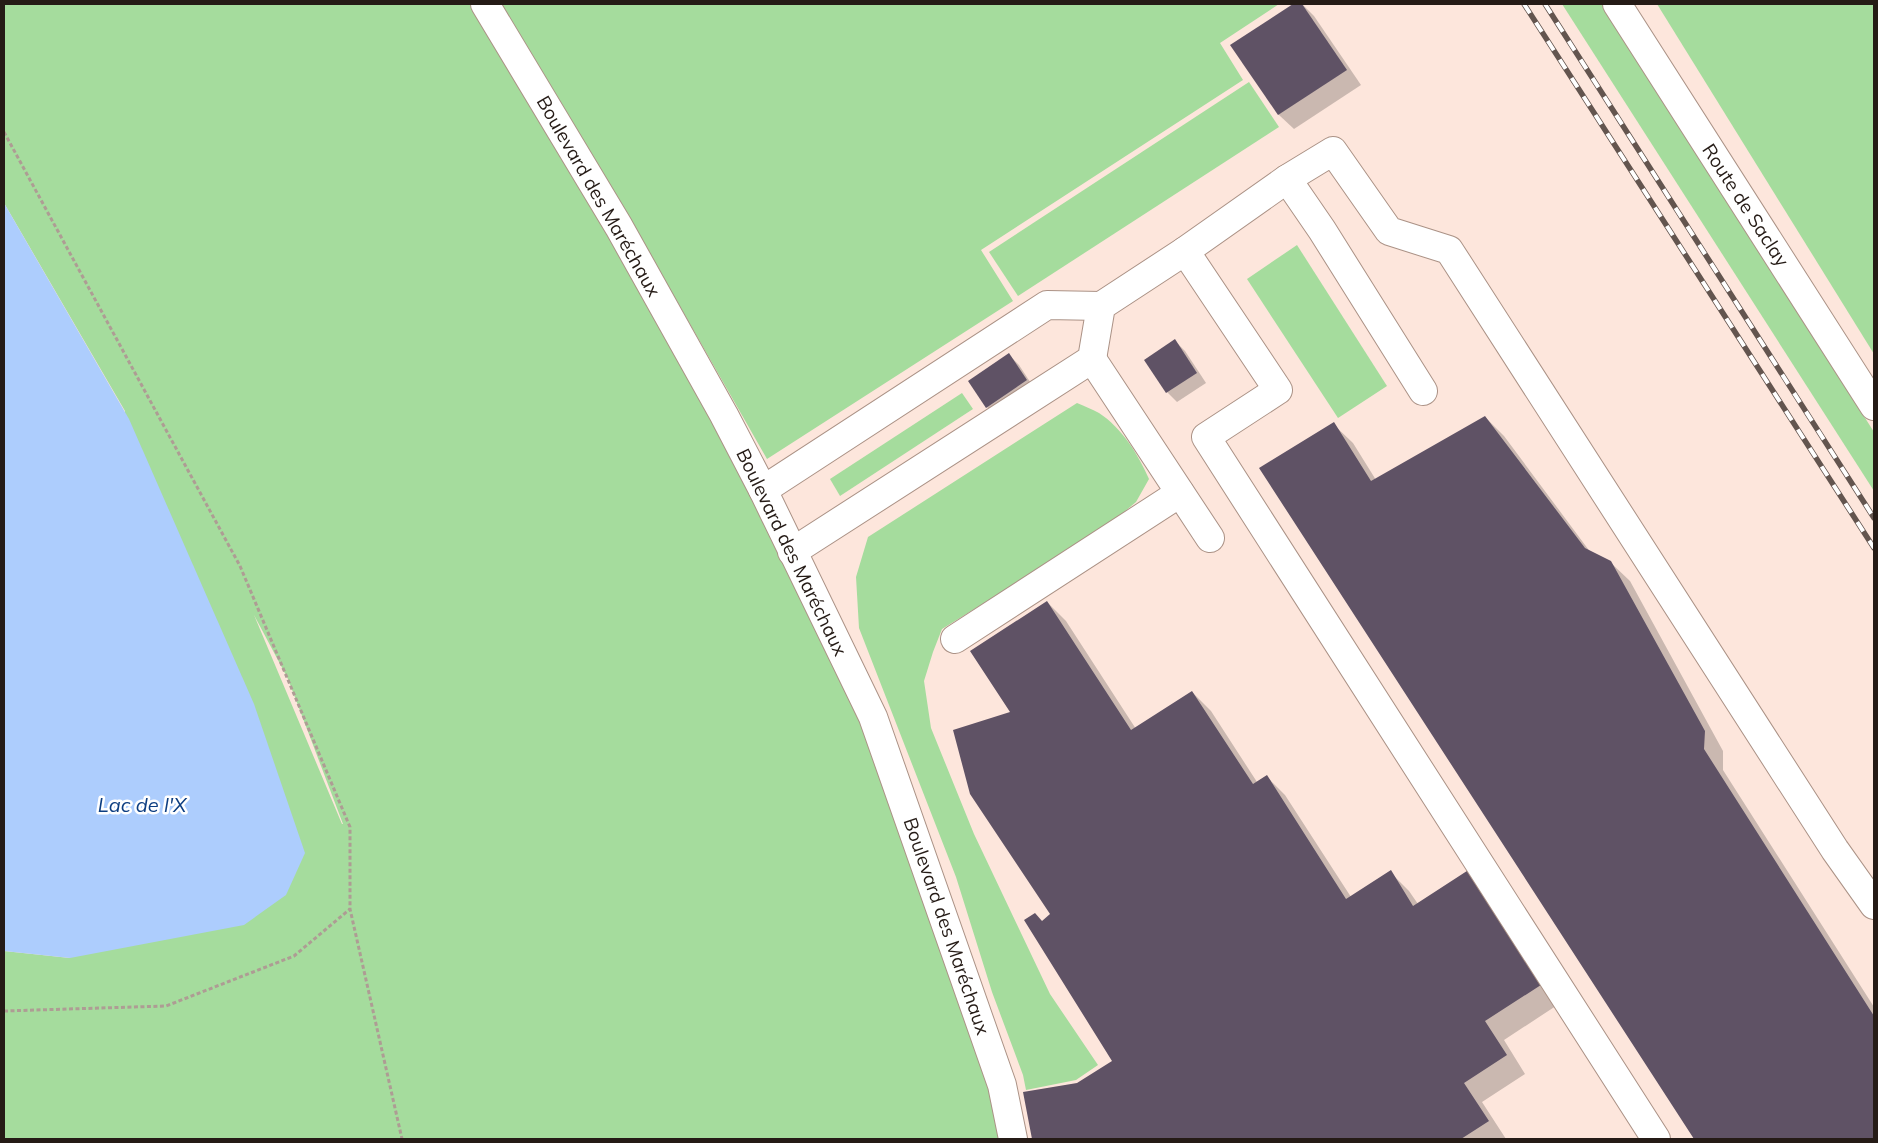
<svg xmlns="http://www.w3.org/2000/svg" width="1878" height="1143" viewBox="0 0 1878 1143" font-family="Mulish,sans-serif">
<rect width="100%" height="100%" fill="#fde6dc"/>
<!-- green -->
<g fill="#a5dc9d" fill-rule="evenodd">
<path d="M4,4H478L686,361L873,717L992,1084L1003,1139H4V951L70,958L125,411L4,203ZM254,615L288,679L343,824H342Z"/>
<polygon points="499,4 1279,4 1220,43 1243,80 981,250 1013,301 767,459 626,212"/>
<polygon points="1562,4 1602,4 1874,432 1874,491"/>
<polygon points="1657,4 1874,4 1874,354"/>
<polygon points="1249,82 1279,127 1018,296 989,252"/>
<polygon points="1297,245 1387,386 1338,418 1247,279"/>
<polygon points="962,393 973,409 840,496 830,479"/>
<path d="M1077,403C1084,406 1092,409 1099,413C1122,428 1138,454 1149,479L1136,502L1105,528L942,629L933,652L924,681L931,728L974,834L1050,994L1098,1065L1076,1080L1026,1090L1023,1075L992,992L956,877L859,628L856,577L868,537Z"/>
</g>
<!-- water -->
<polygon fill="#adcdfd" points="4,203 129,419 254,704 305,853 286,895 244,925 70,958 4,951"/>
<!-- shadow -->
<g fill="#0003">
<polygon points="1295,4 1302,4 1314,16 1361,85 1294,129 1279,115 1232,45"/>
<polygon points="1175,341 1185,351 1206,383 1177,402 1167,392"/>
<polygon points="1009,355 1019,365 1036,391 997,417 987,407 969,381"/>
<polygon points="1485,417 1504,436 1591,553 1610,562 1630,581 1723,751 1723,770 1874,1007 1874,1139 1696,1139 1261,469 1333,424 1353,443 1376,480"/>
<polygon points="1047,602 1066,621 1136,729 1192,692 1211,711 1257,782 1266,776 1285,795 1351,897 1390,872 1409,891 1418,904 1469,871 1562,1002 1504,1040 1525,1074 1482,1102 1506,1139 1033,1139 1025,1093 1077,1084 1113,1062 1052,915 1012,713"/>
</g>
<!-- building -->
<g fill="#5f5265">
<polygon points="1293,4 1302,4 1347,70 1278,115 1230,45"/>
<polygon points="1175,339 1197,373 1166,393 1144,360"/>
<polygon points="1009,353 1027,380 986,408 968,381"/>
<polygon points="1485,416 1585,548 1611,561 1705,731 1704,749 1874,1016 1874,1139 1694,1139 1259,468 1334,422 1371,481"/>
<polygon points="1047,601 1131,730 1192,691 1253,784 1267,775 1346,899 1391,870 1413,906 1470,869 1544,983 1485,1021 1507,1055 1464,1083 1489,1121 1461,1139 1032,1139 1023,1092 1077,1083 1112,1061 1024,920 1035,913 1042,921 1050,914 970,794 953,730 1010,712 970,651"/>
</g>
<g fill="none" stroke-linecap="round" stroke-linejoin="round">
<!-- minor casing -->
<g stroke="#ab9286" stroke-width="30">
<g id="minor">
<polyline points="485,4 619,227 724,415 763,490 873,717 1002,1085 1013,1139"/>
<polyline points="1287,179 1322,230 1423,391"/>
<polyline points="1185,251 1278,390 1206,437 1656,1139"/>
<polyline points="1092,359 1210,538"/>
<polyline points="763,490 1047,305 1101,306"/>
<polyline points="792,552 1092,359 1101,306 1185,251 1287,179 1333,151 1389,231 1449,250 1835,850 1874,905"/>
<polyline points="955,639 1180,493"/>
</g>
</g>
<!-- major casing -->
<g stroke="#ab9286" stroke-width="30">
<polyline id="major" points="1617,4 1874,406"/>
</g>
<!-- path -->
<g stroke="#ae9c94" stroke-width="3" stroke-dasharray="4 2.5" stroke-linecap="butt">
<polyline points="4,132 240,566 350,827 350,909 402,1139"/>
<polyline points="4,1011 166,1006 294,956 350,909"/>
</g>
<!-- minor -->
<use href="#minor" stroke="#fff" stroke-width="28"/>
<!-- major -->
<use href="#major" stroke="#fff" stroke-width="28"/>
<!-- rail casing -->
<g stroke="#63554f" stroke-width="5.5">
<g id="rail">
<polyline points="1524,4 1874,548"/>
<polyline points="1545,4 1874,518"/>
</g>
</g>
<!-- rail -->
<use href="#rail" stroke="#fff" stroke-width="4" stroke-dasharray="11" stroke-linecap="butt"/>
</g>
<g text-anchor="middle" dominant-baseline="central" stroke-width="5" stroke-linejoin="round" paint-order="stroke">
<!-- street labels -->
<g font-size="19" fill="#251b16" stroke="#fff">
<text transform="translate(599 196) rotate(60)">Boulevard des Maréchaux</text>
<text transform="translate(1746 205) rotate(57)">Route de Saclay</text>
<text transform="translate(792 552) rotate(64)">Boulevard des Maréchaux</text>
<text transform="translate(947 926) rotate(71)">Boulevard des Maréchaux</text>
</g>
<!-- water labels -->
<g font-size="20" font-style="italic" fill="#0c3d81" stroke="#fff">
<text x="142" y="804">Lac de l'X</text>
</g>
</g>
<!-- border -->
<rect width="1878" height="1143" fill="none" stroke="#251b16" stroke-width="10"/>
</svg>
